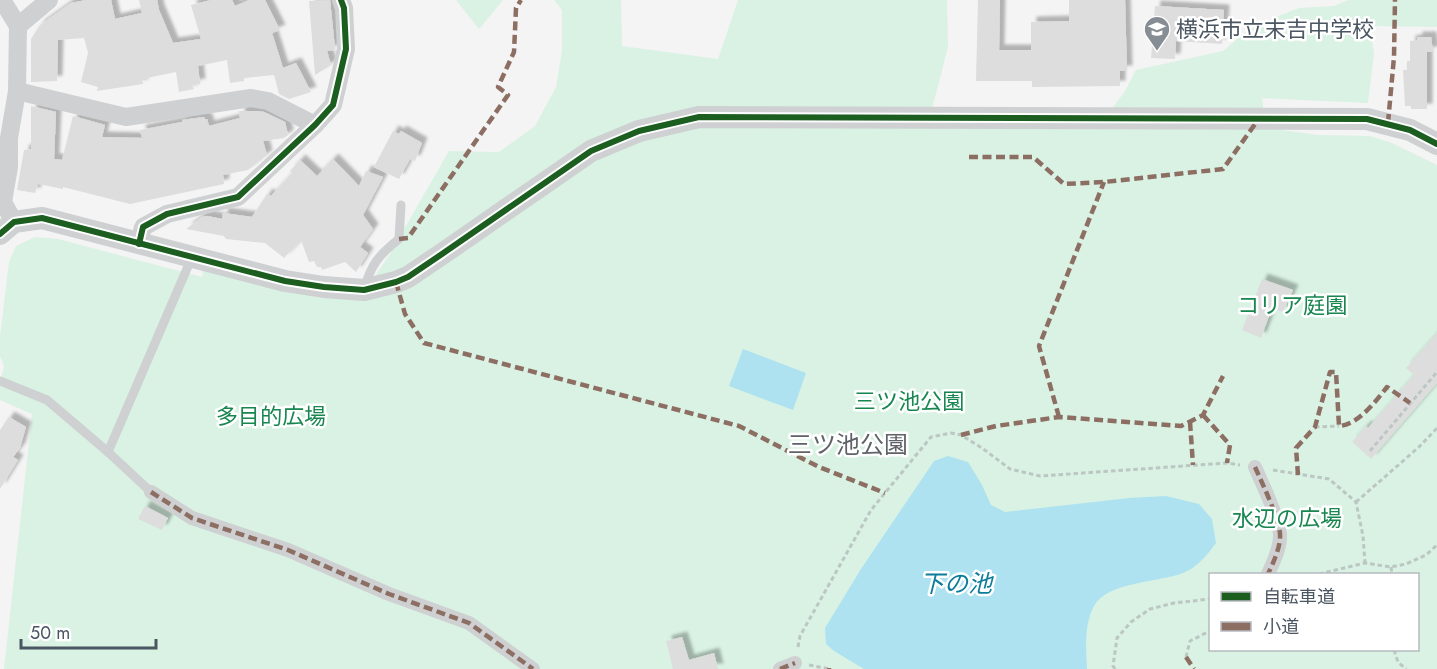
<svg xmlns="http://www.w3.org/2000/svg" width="1437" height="669" viewBox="0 0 1437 669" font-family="Jost,'Noto Sans JP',sans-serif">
<defs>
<filter id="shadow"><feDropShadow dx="5.5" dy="-5.5" stdDeviation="1.5" flood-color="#0004"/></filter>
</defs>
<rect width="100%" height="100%" fill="#f4f4f4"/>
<!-- green -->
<g fill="#d9f2e3" fill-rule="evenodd">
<polygon points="456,0 503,0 479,29"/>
<path d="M554,0H621L622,46L718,59L738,0H947L948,47L927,128L1095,129L1124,93L1136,70L1223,51L1244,33L1268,20L1299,8L1334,6L1348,0H1437V27L1370,26L1374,54L1368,103L1262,98L1266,128L1318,135L1370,136L1392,143L1437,165V669H4L32,414L0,400V382L4,366L0,356V337L9,262L16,246L35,237L58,239L202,277L203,271L362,295L388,257L449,151L499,152L535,126L556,87L562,51V10ZM1210,574H1418V650H1210Z"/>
</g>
<!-- water -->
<g fill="#aee2f0">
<polygon points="743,349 806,373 793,410 729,386"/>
<path d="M948,456L968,462L982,485L991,505L1005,512L1129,498L1166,496L1199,504L1212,519L1216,543C1207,555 1198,567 1183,573C1158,583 1108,581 1094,606C1084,624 1086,649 1087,669H864L834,651L826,644L825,628L861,569L934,461Z"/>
</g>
<!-- building -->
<g fill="#ddddde" filter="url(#shadow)">
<polygon points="86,0 111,0 115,19 142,13 139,0 157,0 159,10 173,43 201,39 191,5 211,0 232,0 235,6 249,0 265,0 280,30 272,33 283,68 296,63 311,92 289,99 279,94 274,75 244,78 244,81 230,83 227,60 198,66 200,84 192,85 194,89 179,92 176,72 142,79 143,84 97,91 98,87 81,82 88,53 84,38 58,40 57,81 31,82 31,39 40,25 71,3"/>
<polygon points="330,0 335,48 334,50 327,51 331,65 315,75 309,1"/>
<polygon points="978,0 1000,0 999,50 1031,50 1031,22 1069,21 1069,0 1125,0 1127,71 1120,71 1120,86 1032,87 1032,81 976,81"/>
<polygon points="1155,6 1224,10 1222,44 1176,41 1175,59 1151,58"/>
<polygon points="1417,37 1431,37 1433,52 1427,52 1427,109 1411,109 1411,106 1405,106 1403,70 1407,70 1407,61 1410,61 1410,41 1417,40"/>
<polygon points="31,106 56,112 54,159 62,160 73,116 105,125 102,137 142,138 140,130 182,122 182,120 204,117 205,119 207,119 209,126 240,118 239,111 257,111 264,112 285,122 288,135 284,138 263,141 267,155 248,170 223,175 224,184 130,204 63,187 63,189 38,184 35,193 17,190 24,150 31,149"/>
<polygon points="393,131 399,134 401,131 422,143 415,161 410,159 399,179 374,167"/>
<polygon points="333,159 359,186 366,171 383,177 363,215 373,229 360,247 368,253 356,272 345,262 322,270 321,267 317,267 314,261 309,262 301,240 284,258 265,243 226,239 224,236 186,229 202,217 207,216 222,219 223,213 252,217 267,194 271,196 292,173 290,171 300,160 317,176"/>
<polygon points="1262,279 1293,290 1283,312 1272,308 1261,338 1242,330"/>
<polygon points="1437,333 1437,383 1371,459 1352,442 1366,426 1368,428 1414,375 1406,368"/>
<polygon points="9,417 26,427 20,448 13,457 18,460 0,489 0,430"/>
<polygon points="145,506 168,518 162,530 138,519"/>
<polygon points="682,637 689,660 714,653 718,669 673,669 666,641"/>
</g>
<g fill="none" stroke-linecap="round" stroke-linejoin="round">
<!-- path -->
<g stroke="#bcc7c4" stroke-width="3" stroke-dasharray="4.5 3" stroke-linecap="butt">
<polyline points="1315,427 1339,426"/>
<polyline points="1370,451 1437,372"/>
<polyline points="1273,470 1329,479 1356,502 1363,536 1365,563"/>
<polyline points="1356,502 1419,447 1437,428"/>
<polyline points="1391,567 1392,574"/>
<polyline points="1319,574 1365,563 1391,567 1406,564 1426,555 1437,545"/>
<polyline points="798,647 800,636 871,510 931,437 951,433 961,435 982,448 1010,469 1040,476 1227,463 1240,465"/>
<polyline points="1394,650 1398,662 1406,669"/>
<polyline points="1186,657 1190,641 1210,631"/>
<polyline points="809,665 830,669"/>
<polyline points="1115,669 1113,666 1117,638 1131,622 1150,609 1174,603 1210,599"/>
</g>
<!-- service -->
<g stroke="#ced0d2" stroke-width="9">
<path d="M365,287C371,264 380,254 399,239L401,205"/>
<polyline points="0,381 47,400 108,452 151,492"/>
<polyline points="108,452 192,257"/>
</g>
<!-- pedestrian -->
<g stroke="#ced0d2" stroke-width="14">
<path d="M1255,467C1262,483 1279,518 1280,534C1281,547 1273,563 1268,574"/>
<polyline points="151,492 192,518 288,550 389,594 469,623 533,669"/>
<polyline points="780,669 795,663"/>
</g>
<!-- minor -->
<g stroke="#ced0d2" stroke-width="18">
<polyline points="2,0 18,26 17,91 9,138 9,167 3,202 14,222"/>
<polyline points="18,26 49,0"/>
<polyline points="17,91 126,117 251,98 268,101 315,125"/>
<polyline points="139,244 143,227 167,214 238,197 315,125 333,105 346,49 344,8 341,0"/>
</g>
<!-- tertiary -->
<polyline stroke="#ced0d2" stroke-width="22" points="0,234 14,222 42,218 285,281 324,287 364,290 396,282 408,277 442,254 591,151 639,131 699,117 1367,119 1410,130 1437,144"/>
<!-- quiet -->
<g stroke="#8d6e63" stroke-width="4.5" stroke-dasharray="9 4.5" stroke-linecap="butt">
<polyline points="1388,123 1394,57 1395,0"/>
<polyline points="969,157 1033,157 1064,184 1104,182 1223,169 1258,120"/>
<polyline points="399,239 408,238 508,95 498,87 514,52 516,8 521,0"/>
<polyline points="396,282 405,314 424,343 739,426 819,467 885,493"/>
<polyline points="1203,415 1230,445 1227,463"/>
<polyline points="1059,417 1039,346 1104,182"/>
<polyline points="1190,422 1193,465"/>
<polyline points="961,435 996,426 1059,417 1181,426 1203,415 1223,376"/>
<path d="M1255,467C1262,483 1279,518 1280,534C1281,547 1273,563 1268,574"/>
<path d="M1298,475L1296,448L1315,427L1330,372H1336L1339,426C1358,425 1376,401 1387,387L1410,403"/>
<polyline points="151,492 192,518 288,550 389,594 469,623 533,669"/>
<polyline points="1186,657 1194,669"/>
<polyline points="829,668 829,669"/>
<polyline points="780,669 795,663"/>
</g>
<!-- cycleway casing -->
<g stroke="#fff" stroke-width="10">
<g id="cycleway">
<polyline points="0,234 14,222 42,218 285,281 324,287 364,290 396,282 408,277 442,254 591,151 639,131 699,117 1367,119 1410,130 1437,144"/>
<polyline points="139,244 143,227 167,214 238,197 315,125 333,105 346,49 344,8 341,0"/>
</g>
</g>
<!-- cycleway -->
<use href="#cycleway" stroke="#1b5e20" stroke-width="6"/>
</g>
<!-- icons -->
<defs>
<g id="school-pin" transform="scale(1.35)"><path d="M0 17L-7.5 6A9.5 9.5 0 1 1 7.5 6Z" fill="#868d94" stroke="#fff"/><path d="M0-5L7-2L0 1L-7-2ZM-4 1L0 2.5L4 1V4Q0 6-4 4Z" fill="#fff"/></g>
</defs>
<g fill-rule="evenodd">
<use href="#school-pin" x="1157" y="29"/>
</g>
<g text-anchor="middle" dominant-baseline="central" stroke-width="5" stroke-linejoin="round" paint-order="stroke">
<!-- poi labels -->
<g font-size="22" fill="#4a5661" stroke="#fff" text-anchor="start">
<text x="1176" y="29">横浜市立末吉中学校</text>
</g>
<!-- park labels -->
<g font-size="22" fill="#17864f" stroke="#fff">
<text x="1292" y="305">コリア庭園</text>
<text x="909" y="401">三ツ池公園</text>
<text x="271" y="416">多目的広場</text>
<text x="1287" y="518">水辺の広場</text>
</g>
<!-- neighbourhood labels -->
<g font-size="24" fill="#5f6368" stroke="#fff">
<text x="848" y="444">三ツ池公園</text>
</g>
<!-- water labels -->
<g font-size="24" font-style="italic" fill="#0c7c9b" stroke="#fff">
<text x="956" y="583">下の池</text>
</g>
</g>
<!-- legend -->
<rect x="1209" y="573" width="210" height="78" fill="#ffffff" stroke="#b7bbc0" stroke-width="1.5"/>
<rect x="1221" y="592" width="30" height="9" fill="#1b5e20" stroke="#b7bbc0" stroke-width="1.5"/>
<text x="1263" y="603" font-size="18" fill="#4a5661">自転車道</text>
<rect x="1221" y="622" width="30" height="9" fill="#8d6e63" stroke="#b7bbc0" stroke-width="1.5"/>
<text x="1263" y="633" font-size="18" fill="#4a5661">小道</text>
<!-- scale -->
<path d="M21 639v9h135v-9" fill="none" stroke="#4a5661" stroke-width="3"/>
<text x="30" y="639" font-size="18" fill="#4a5661" stroke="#ffffff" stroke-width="4.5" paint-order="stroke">50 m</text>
</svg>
